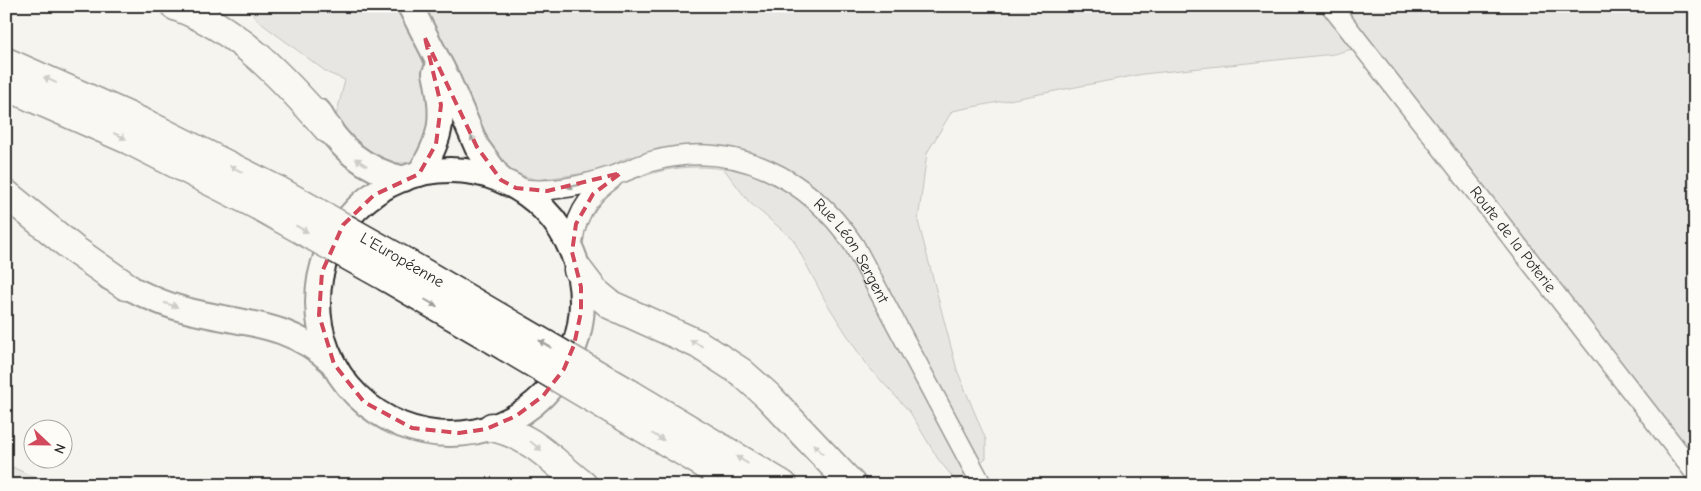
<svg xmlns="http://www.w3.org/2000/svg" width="1701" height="491" viewBox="0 0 1701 491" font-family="'Comic Neue',sans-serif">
<rect width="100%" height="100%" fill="#f5f4ef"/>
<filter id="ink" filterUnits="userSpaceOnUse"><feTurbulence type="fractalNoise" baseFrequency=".02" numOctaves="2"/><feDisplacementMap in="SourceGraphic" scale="10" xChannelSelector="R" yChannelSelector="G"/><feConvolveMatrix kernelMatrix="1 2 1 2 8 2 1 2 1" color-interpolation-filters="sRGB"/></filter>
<g filter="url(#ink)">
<!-- green -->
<g fill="#d7d6d2" stroke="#81807e">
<path d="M247,6H399C415,41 441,93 431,133C429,142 422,152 418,161C372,170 362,148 336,116L345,80L328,73L258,21Z"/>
<path d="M423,6H1695V477L1356,48L1334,54L1143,74L952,111L927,153L918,221L957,370L986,440V458L956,481L938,459L910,412L865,363L826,302L793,239L749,202L724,169C695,165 667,167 639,178L631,156L599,171L537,180L509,171L492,153Z"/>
<polygon points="6,464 50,485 6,485"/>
</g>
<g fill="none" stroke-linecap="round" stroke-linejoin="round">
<!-- stream -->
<polyline stroke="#797877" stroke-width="4.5" points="1675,6 1695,12"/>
<!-- minor casing -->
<g stroke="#2b2b2b" stroke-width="22">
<g id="minor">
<path id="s1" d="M1331,6L1695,473"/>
<path id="s2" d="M516,188C552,194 587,185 621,173C632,169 642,164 653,161C735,139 809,178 854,245L982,485"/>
<path d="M572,252C573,220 585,198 612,179"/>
</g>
</g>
<!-- major casing -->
<g stroke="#2b2b2b" stroke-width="28">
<g id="major">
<polyline points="410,6 448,80 477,147 501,180"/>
<path d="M319,112C338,148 363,169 404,179"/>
<circle cx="450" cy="302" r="132"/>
<path d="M419,174C443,137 445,116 435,73"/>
<path d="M109,277C132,289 156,302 182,309C240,325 285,319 333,363"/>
</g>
</g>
<!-- highway casing -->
<g stroke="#2b2b2b" stroke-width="31">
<g id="highway">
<path d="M175,6C238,28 285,80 328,129"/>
<polyline points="6,62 148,125 279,191"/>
<polyline points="6,86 129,140 259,206"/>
<polyline points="6,194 76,251 126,286"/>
<polyline points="403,261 519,329"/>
<polyline points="578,270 594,291 611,305 698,344 741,372 768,396 852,485"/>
<polyline points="388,278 508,348"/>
<polyline points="632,395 783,485"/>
<polyline points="616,412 740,485"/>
<path d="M492,427C534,437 551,460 583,485"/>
</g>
</g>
<!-- minor -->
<use href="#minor" stroke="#fdfcf7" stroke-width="19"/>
<!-- major -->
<use href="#major" stroke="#fdfcf7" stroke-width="24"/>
<!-- highway -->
<use href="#highway" stroke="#fdfcf7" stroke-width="28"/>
<!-- highway-bridge casing -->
<g stroke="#2b2b2b" stroke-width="31" stroke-linecap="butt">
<g id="highway-bridge">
<polyline points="279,191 403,261"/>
<polyline points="259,206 388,278"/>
<polyline points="519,329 632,395"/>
<polyline points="508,348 616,412"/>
</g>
</g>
<!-- highway-bridge -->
<use href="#highway-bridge" stroke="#fdfcf7" stroke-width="28"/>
</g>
<!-- one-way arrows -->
<defs><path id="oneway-solid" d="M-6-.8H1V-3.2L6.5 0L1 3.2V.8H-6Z" transform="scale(1.25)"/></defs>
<g fill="#9e9e9b">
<use href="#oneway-solid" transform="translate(50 80) rotate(-156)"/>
<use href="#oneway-solid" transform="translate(120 136) rotate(25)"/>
<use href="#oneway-solid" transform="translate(474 141) rotate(-114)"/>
<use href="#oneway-solid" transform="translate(361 162) rotate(-147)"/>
<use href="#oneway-solid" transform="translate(236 169) rotate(-153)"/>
<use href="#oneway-solid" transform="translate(574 186) rotate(167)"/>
<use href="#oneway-solid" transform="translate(302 229) rotate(29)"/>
<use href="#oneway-solid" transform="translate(431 303) rotate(30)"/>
<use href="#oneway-solid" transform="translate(171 305) rotate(18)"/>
<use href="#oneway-solid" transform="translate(696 343) rotate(-152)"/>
<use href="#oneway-solid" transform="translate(545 344) rotate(-149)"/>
<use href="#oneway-solid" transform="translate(658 437) rotate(30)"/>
<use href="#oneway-solid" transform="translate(536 446) rotate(39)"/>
<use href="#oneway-solid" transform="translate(818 449) rotate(-133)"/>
<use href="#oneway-solid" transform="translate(742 460) rotate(-149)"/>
</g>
</g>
<!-- marked area -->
<path d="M0 0H1701V491H0ZM425,38L477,147L501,180L516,188L547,191L621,173L593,194L576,224L572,252L581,287V312L574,345L564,369L543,396L516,416L486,429L459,433L412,428L364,402L334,364L319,315L322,272L343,225L374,195L419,174L436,144L441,105Z" fill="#f5f4ef" fill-opacity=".55" fill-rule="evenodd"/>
<path fill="none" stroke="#d1495b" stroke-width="4" stroke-dasharray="10 6" stroke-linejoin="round" d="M425,38L477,147L501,180L516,188L547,191L621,173L593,194L576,224L572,252L581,287V312L574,345L564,369L543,396L516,416L486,429L459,433L412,428L364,402L334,364L319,315L322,272L343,225L374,195L419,174L436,144L441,105Z"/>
<g text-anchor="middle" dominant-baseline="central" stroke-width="5" stroke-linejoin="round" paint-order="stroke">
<!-- street labels -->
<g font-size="16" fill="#2b2b2b" stroke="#fdfcf7">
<text stroke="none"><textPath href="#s1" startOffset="296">Route de la Poterie</textPath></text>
<text stroke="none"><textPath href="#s2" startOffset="378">Rue Léon Sergent</textPath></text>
<text transform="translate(402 260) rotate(30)">L'Européenne</text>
</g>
</g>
<!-- margin -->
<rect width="1701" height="491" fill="none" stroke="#fdfcf7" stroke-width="25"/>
<rect x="12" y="12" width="1676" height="466" fill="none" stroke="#2b2b2b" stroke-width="2" filter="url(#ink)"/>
<!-- north arrow -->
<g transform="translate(48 444) rotate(112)"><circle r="24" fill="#fdfcf7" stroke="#a9a8a5"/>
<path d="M0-4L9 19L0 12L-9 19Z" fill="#d1495b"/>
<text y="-8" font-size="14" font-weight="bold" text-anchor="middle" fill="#2b2b2b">N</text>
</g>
</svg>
